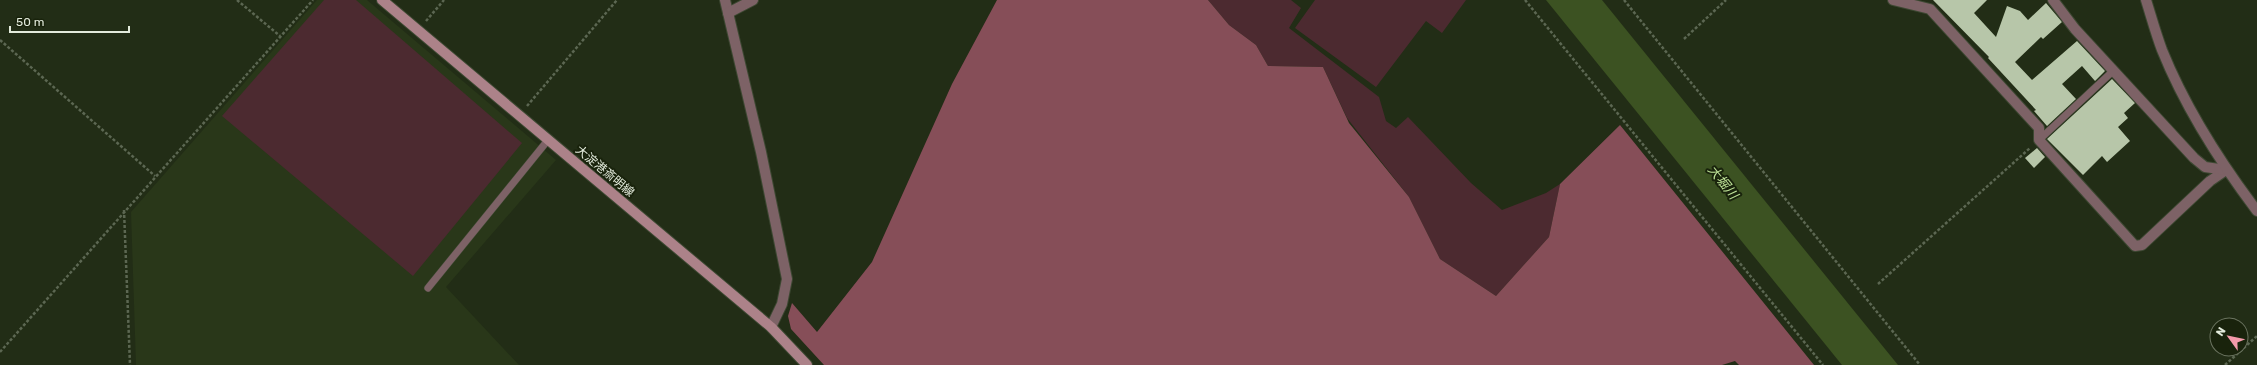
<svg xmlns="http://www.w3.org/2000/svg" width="2257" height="365" viewBox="0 0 2257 365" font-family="Rubik,'Noto Sans JP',sans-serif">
<rect width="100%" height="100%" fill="#222d16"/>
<!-- built -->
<polygon fill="#293719" points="317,0 367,0 556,160 446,287 519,365 136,365 131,212"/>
<!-- green -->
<g fill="#4c2a30">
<polygon points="324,0 356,0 522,143 413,276 222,116"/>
<polygon points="1208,0 1291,0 1301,8 1289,28 1379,97 1386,121 1396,128 1408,117 1471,183 1502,210 1546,193 1560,184 1549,237 1496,296 1440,259 1409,197 1347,118 1323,67 1268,66 1256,45 1229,25"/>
<polygon points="1315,0 1466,0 1442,33 1426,21 1376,87 1295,28"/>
</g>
<!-- forest -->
<polygon fill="#864e58" points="997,0 1208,0 1229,25 1256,45 1268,66 1323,67 1349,123 1409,197 1440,259 1496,296 1549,237 1560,184 1620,125 1814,365 1739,365 1735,361 1722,365 824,365 791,329 788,316 792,303 817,332 872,262 952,84"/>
<!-- water -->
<polygon fill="#3c5222" points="1546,0 1602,0 1898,365 1842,365"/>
<!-- building -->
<g fill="#b7c6a9">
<polygon points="1933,0 1987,0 1974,13 1996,37 2007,6 2020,11 2028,20 2046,3 2062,22 2043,39 2041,37 2015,62 2032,80 2077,41 2105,71 2095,81 2082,66 2062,84 2076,99 2047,126 2034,111 2036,110 1988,58 1989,57"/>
<polygon points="2112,79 2135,103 2124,113 2128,118 2118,127 2130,141 2107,162 2102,156 2083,175 2047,139"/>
<polygon points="2037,148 2045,157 2034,168 2025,158"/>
</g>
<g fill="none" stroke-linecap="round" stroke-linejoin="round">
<!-- service casing -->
<g stroke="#3d4832" stroke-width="8">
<g id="service">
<polyline points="2039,140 2113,71"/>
<polyline points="428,288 548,140"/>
</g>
</g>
<!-- minor casing -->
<g stroke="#3d4832" stroke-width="12">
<g id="minor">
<polyline points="725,0 761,152 787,279 782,304 771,327"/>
<polyline points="1893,0 1930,9 2039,128 2039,140 2135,246 2142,245 2210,181 2226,170"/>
<polyline points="2053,0 2075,29 2194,158 2205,167 2226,170"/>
<polyline points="728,13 753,0"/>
</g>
</g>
<!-- tertiary casing -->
<g stroke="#3d4832" stroke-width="12">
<path id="tertiary" d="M2146,0C2151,16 2156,34 2162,50C2185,107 2220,162 2257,211"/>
</g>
<!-- secondary casing -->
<g stroke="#3d4832" stroke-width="12">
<polyline id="secondary" points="382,0 771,327 807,365"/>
</g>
<!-- path -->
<g stroke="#5c6752" stroke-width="2.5" stroke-dasharray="3 2" stroke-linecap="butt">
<polyline points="237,0 280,36"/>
<polyline points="1525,0 1823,365"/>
<polyline points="1624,0 1920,365"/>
<polyline points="426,21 444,0"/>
<polyline points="1684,39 1726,0"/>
<polyline points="0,40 155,176"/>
<polyline points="527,106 617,0"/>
<polyline points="124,210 130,365"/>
<polyline points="1878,284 2030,148"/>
<polyline points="0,352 313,0"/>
<polyline points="2225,365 2257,336"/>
</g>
<!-- service -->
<use href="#service" stroke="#7d6266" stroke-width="7"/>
<!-- minor -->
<use href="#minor" stroke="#7d6266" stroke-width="10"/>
<!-- tertiary -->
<use href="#tertiary" stroke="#7d6266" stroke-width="10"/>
<!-- secondary -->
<use href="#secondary" stroke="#ac8289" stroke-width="10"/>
</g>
<g text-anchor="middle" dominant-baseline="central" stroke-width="4" stroke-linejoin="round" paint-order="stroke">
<!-- street labels -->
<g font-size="12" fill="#e3ebdc" stroke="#19230c">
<text transform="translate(605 171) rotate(40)">大淀港斎明線</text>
</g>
<!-- water labels -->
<g font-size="13" font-style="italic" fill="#bee297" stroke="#19230c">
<text transform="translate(1723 182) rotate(51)">大堀川</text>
</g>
</g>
<!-- north arrow -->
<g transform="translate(2229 337) rotate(303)"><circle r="19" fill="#19230c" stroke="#6a735f"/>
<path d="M0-3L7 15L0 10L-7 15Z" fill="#f39aaa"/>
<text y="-6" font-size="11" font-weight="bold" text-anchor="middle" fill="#e3ebdc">N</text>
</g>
<!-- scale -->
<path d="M10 26v6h119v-6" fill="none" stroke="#e3ebdc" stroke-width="2"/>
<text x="16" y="26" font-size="12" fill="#e3ebdc" stroke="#19230c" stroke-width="3" paint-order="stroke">50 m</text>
</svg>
